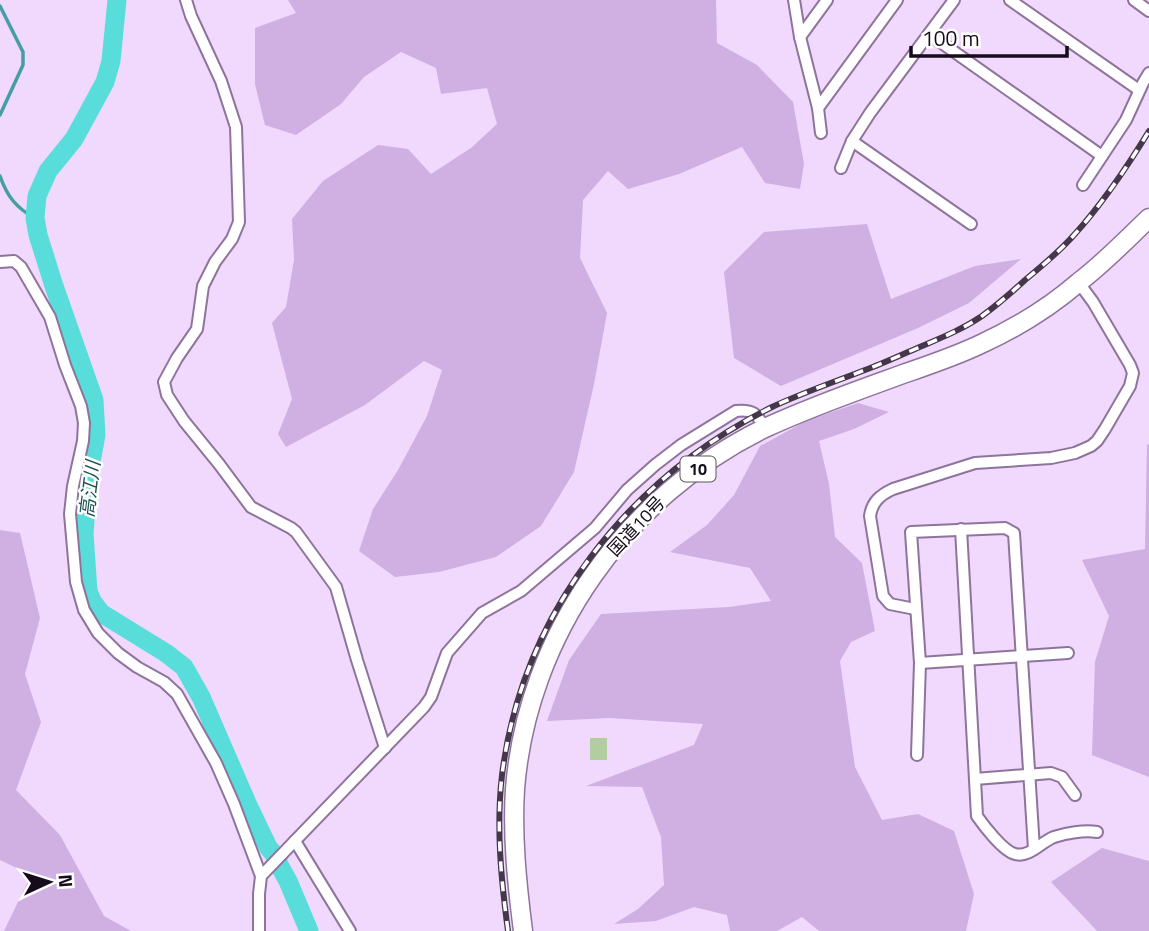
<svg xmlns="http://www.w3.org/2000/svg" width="1149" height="931" viewBox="0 0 1149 931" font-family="'Titillium Web','Noto Sans JP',sans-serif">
<rect width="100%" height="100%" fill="#f0d9fd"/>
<!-- green -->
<g fill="#d0afe2">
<polygon points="288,0 716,0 717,43 757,65 793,102 804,164 800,189 765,183 742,147 679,174 628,189 608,171 583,200 580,258 607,313 594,384 574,472 541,526 496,557 439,572 395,577 359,551 373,509 398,470 427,416 442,370 424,361 365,405 286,447 278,434 292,399 272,323 286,307 294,260 292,219 323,181 378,145 408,149 431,174 471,148 497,124 487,88 441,94 436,68 401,52 364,77 341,104 296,135 265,125 255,84 255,28 296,13"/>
<polygon points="867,224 891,299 975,266 1021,259 969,303 918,328 781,386 734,358 724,272 764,232"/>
<polygon points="858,403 889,412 854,429 819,441 829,484 835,537 862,563 875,631 851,642 840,661 855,767 882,820 918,814 954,831 974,894 966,931 819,931 802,917 777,931 730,931 727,915 694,907 656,921 614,924 638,909 664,885 661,837 642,787 586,786 694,745 703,724 610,718 547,721 569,660 601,614 729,607 771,601 750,568 670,552 707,525 734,495 760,446 806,421"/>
<polygon points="1147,444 1149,445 1149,777 1092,755 1095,662 1109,616 1082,560 1145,549"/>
<polygon points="0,530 20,533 40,618 25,674 41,722 16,790 60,835 104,916 131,931 4,931 31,875 0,860"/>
<polygon points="1102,848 1149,861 1149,931 1097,931 1051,882"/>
</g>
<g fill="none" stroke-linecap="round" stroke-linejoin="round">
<!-- stream -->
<g stroke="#459ea1" stroke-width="3.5">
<polyline points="0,6 23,52 23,65 0,115"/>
<path d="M0,176C7,196 16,208 35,218"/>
</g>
<!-- river -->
<polyline stroke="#59dddb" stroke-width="19" points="117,0 111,61 105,82 74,139 48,171 37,196 35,218 38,235 54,286 94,400 96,435 88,478 84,534 88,591 92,601 101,613 166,653 184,667 201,697 247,803 268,847 278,859 278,863 288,881 309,931"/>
</g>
<!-- building -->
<rect fill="#b2cea1" x="590" y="738" width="17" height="22"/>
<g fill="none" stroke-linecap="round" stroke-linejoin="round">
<!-- minor casing -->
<g stroke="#8e749c" stroke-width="14">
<g id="minor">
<polyline points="186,0 191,16 221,81 236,127 239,222 232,239 215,262 203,286 197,329 177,358 164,382 167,395 184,421 219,464 251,507 291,528 296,532 336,587 357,660 385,748"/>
<polyline points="794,0 800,37 818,108 821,133"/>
<polyline points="1010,0 1139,90"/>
<polyline points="1134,0 1149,11"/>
<polyline points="929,34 1102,156"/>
<polyline points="800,37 827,0"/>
<polyline points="818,108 897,0"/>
<polyline points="852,141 971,224"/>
<polyline points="841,168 852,141 870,113 954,0"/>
<polyline points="1083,185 1126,120 1143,83 1149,73"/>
<polyline points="0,262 14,261 21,267 50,317 65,365 81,406 84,423 83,441 73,486 70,514 76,582 84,610 98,633 118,653 137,667 164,682 177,694 216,763 234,804 261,876"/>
<path d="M961,529L977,816C984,826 1003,851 1015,854C1029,858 1041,842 1054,837C1066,833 1084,830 1097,832"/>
<path d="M915,609L890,604L883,596L870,516C872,502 880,495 893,489L975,463L1051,458L1075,453L1091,446L1097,441L1105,429L1130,386L1133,373L1130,365L1093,302L1079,283"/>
<polyline points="920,663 1068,653"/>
<polyline points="917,755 920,663 911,532 1005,528 1014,533 1034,849"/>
<polyline points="975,779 1051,773 1062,777 1075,795"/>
<polyline points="295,841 350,931"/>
<path d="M259,931V894L261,876L424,707L431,697L447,653L482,613L521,591L595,528L627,490L655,465L681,445L736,411C753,409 757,414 765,428"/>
</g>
</g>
<!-- trunk casing -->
<g stroke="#8e749c" stroke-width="21">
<path id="trunk" d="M523,931C517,884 512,836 515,789C527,635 627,495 765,428C810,407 856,391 903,374C929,365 956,356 981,344C1016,328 1050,307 1079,282C1104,263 1126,240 1149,218"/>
</g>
<!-- minor -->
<use href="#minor" stroke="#fff" stroke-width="10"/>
<!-- trunk -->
<use href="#trunk" stroke="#fff" stroke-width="18"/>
<!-- rail casing -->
<g stroke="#44374a" stroke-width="6">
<path id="rail" d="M508,931C501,879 496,827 502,775C522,614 628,478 772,407C802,393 834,382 865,370C884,363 903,354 922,346C943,337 963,329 982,316C997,305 1011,293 1025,280C1042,266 1059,252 1074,235C1103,203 1127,167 1149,131"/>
</g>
<!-- rail -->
<use href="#rail" stroke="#fff" stroke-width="3.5" stroke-dasharray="10" stroke-linecap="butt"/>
</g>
<g text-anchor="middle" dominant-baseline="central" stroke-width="5" stroke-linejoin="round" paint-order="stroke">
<!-- shield labels -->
<rect fill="#fff" stroke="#5b545f" stroke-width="2" x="680.5" y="456.5" width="35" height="25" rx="5"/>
<g font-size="16" font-weight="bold" fill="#150b1a">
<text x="698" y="469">10</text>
</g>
<!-- street labels -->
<g font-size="18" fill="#150b1a" stroke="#fff">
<text transform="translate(636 526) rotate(-47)">国道10号</text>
</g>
<!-- water labels -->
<g font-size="19" font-style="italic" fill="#195251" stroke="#fff">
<text transform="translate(89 489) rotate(-83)">高江川</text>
</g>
</g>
<!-- north arrow -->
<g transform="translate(49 882) rotate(86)" stroke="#ffffff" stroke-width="5" paint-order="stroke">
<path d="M0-5L12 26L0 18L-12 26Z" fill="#150b1a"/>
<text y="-10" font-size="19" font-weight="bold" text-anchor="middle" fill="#150b1a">N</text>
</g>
<!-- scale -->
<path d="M911 46v10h156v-10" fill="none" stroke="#150b1a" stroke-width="3.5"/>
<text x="922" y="46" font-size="21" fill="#150b1a" stroke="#ffffff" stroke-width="5" paint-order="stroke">100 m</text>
</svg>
